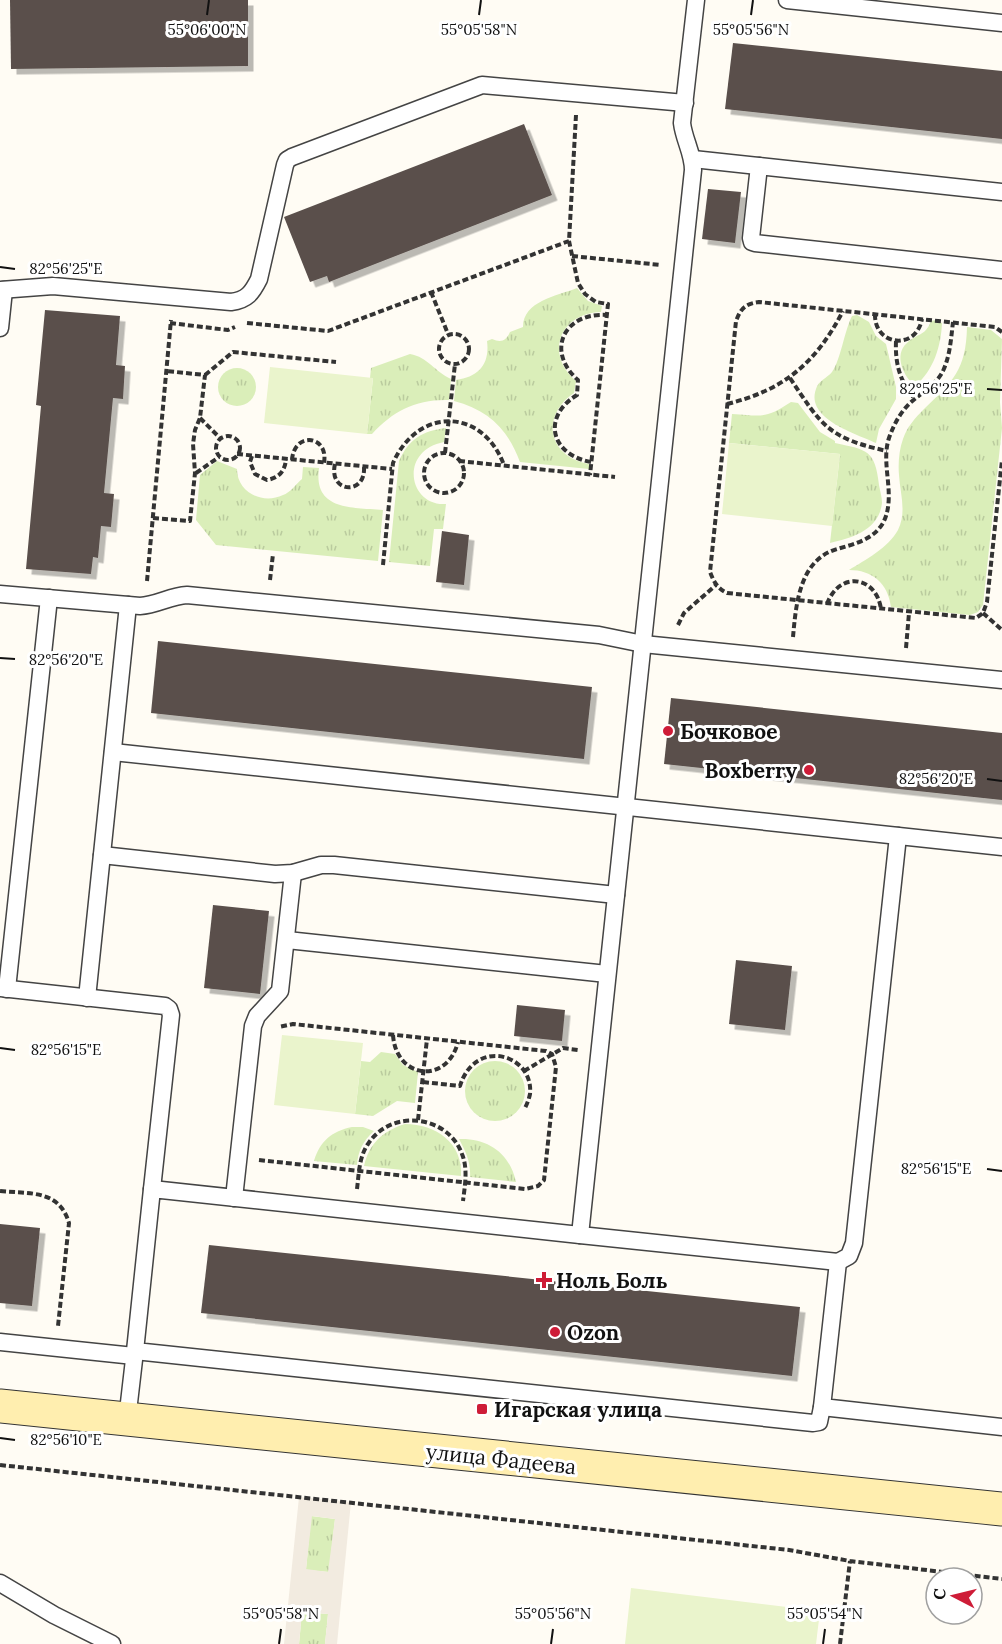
<svg xmlns="http://www.w3.org/2000/svg" width="1002" height="1644" viewBox="0 0 1002 1644" font-family="Lora,serif">
<defs>
<pattern id="grass-tufts" width="24" height="20" patternUnits="userSpaceOnUse" patternTransform="scale(1.5)"><rect width="24" height="20" fill="#daeeb9"/><path d="M3 7l-1-3M5 7V3M7 7l1-3M15 17l-1-3M17 17v-4M19 17l1-3" fill="none" stroke="#bacb9e"/></pattern>
<filter id="shadow"><feDropShadow dx="5.5" dy="5.5" stdDeviation="0" flood-color="#0004"/></filter>
</defs>
<rect width="100%" height="100%" fill="#fffcf4"/>
<!-- grass -->
<g fill="url(#grass-tufts)">
<path d="M577,288L588,301L602,306L601,312C560,313 544,354 576,381L574,393C540,416 548,457 589,464V469L520,462C508,429 488,410 454,401L456,380C479,377 490,364 487,341L492,339C501,343 506,341 510,332L523,327C523,301 557,296 577,288Z"/>
<path d="M857,315L869,322L876,336L886,344L896,387V399L879,429L876,443C857,434 805,419 816,389C818,381 827,378 832,372C841,359 844,332 852,316Z"/>
<path d="M936,320L942,323C941,346 934,370 915,386C904,377 893,355 907,343C917,333 925,337 931,321Z"/>
<path d="M967,327L991,330L1002,339L1000,402L1002,428L983,605L978,612L970,615L891,607C888,583 872,570 849,570C865,560 888,548 898,530C907,512 900,493 899,475C898,464 899,450 903,439C907,427 915,418 924,409C953,381 966,370 967,327Z"/>
<path d="M410,354C428,357 435,372 451,379L449,400C416,399 393,411 372,434H367L373,378H370L371,368Z"/>
<circle cx="237" cy="387" r="19"/>
<path d="M791,402L798,403L801,407L820,432L835,441V443C868,450 875,450 879,485C880,491 882,497 882,503C879,530 852,538 830,543L840,454L729,443L732,414C763,416 765,419 791,402Z"/>
<path d="M446,428L444,442C398,451 409,507 446,504L443,529H434L430,566L389,562L399,461C409,439 422,431 446,428Z"/>
<path d="M217,461L237,469C237,492 262,505 283,495C290,493 296,484 302,479L303,467L319,468C313,511 353,507 383,510L378,561L216,545L196,520L200,475Z"/>
<polygon points="381,1052 395,1054 403,1065 418,1072 415,1103 397,1101 373,1116 355,1114 361,1061 370,1062"/>
<circle cx="495" cy="1091" r="30"/>
<path d="M405,1124C436,1124 463,1143 461,1176L364,1166C369,1143 383,1131 405,1124Z"/>
<path d="M352,1127H363L374,1131C363,1141 358,1151 357,1165L314,1161C320,1141 332,1131 352,1127Z"/>
<path d="M459,1139C489,1138 510,1154 516,1182L470,1177C471,1163 466,1152 459,1139Z"/>
<polygon points="311,1516 335,1519 329,1572 306,1570"/>
<polygon points="302,1612 328,1614 325,1644 299,1644"/>
</g>
<!-- pitch -->
<g fill="#eaf4cc">
<polygon points="270,367 373,378 367,434 264,423"/>
<polygon points="729,443 840,454 832,526 722,514"/>
<polygon points="282,1035 363,1043 355,1114 274,1105"/>
<polygon points="631,1588 820,1611 816,1644 625,1644"/>
</g>
<!-- plaza -->
<path fill="#f2ebe0" fill-rule="evenodd" d="M299,1497L351,1502L337,1644H325L328,1614L302,1612L299,1644H284ZM312,1516L335,1519L328,1572L306,1569Z"/>
<!-- building -->
<g fill="#5a504c" filter="url(#shadow)">
<polygon points="10,0 248,0 248,66 11,69"/>
<polygon points="733,43 1002,71 1002,139 725,109"/>
<polygon points="524,124 552,195 329,282 327,276 310,282 284,217"/>
<polygon points="708,189 741,192 735,243 702,239"/>
<polygon points="45,310 120,316 116,365 125,366 124,382 123,399 113,398 104,493 114,494 111,527 101,526 98,558 93,557 91,574 26,569 41,406 36,405"/>
<polygon points="442,531 469,535 464,585 436,582"/>
<polygon points="158,641 592,687 584,759 151,713"/>
<polygon points="671,698 1002,733 1002,800 664,764"/>
<polygon points="213,905 269,911 260,994 204,988"/>
<polygon points="736,960 792,966 785,1030 729,1024"/>
<polygon points="517,1005 565,1010 562,1041 514,1036"/>
<polygon points="0,1224 40,1228 32,1306 0,1303"/>
<polygon points="209,1245 800,1307 792,1376 201,1313"/>
</g>
<g fill="none" stroke-linecap="round" stroke-linejoin="round">
<!-- lane casing -->
<g stroke="#444" stroke-width="19">
<g id="lane">
<path d="M696,0L682,123C684,140 693,153 693,170L580,1235L838,1262L822,1407L1002,1427"/>
<polyline points="787,0 1002,23"/>
<polyline points="693,159 1002,192"/>
<polyline points="759,166 751,238 752,242 755,243 1002,270"/>
<path d="M0,290L53,286L231,302C247,300 252,293 259,279L285,165L287,160L292,157L482,85L685,103"/>
<polyline points="0,328 4,290"/>
<path d="M0,594L140,606C157,605 170,596 187,595L599,635L643,644L1002,680"/>
<polyline points="113,752 1002,847"/>
<polyline points="102,855 275,874 293,873 321,865 334,865 616,895"/>
<polyline points="287,940 607,974"/>
<polyline points="0,988 165,1006 169,1009 171,1015 152,1189"/>
<polyline points="7,989 49,598"/>
<polyline points="87,998 128,605"/>
<polyline points="234,1198 253,1026 257,1016 280,991 293,873"/>
<polyline points="580,1235 152,1189 135,1351 813,1423 819,1422 822,1407"/>
<polyline points="838,1262 849,1256 854,1243 898,836"/>
<polyline points="0,1342 134,1356"/>
<polyline points="127,1420 135,1351"/>
<polyline points="0,1583 54,1615 112,1644"/>
</g>
</g>
<!-- secondary casing -->
<g stroke="#333" stroke-width="35">
<polyline id="secondary" points="0,1406 1002,1509"/>
</g>
<!-- path -->
<g stroke="#333" stroke-width="4" stroke-dasharray="6 3" stroke-linecap="butt">
<polyline points="576,115 569,241 578,283 585,294 596,302 608,304 590,475"/>
<polyline points="572,256 661,265"/>
<polyline points="431,292 448,334"/>
<path d="M875,314C874,346 916,351 922,319"/>
<polyline points="170,323 228,330 235,327"/>
<polyline points="247,323 328,331 569,241"/>
<path d="M1002,332L995,327L759,302C745,304 741,308 736,321L710,572C714,582 717,588 727,593L976,618L983,613L987,602L1002,460"/>
<circle cx="454" cy="349" r="15"/>
<path d="M896,341C895,364 900,382 915,399"/>
<polyline points="205,375 233,352 336,362"/>
<path d="M790,378C822,426 828,438 887,451"/>
<path d="M727,404C784,390 816,363 843,311"/>
<polyline points="200,418 221,439"/>
<circle cx="228" cy="448" r="12"/>
<polyline points="445,453 455,364"/>
<circle cx="444" cy="473" r="20"/>
<polyline points="237,454 392,469"/>
<path d="M252,456L250,462L255,474L267,480C279,478 285,471 286,459"/>
<path d="M292,460C294,431 329,435 324,463"/>
<polyline points="459,461 615,477"/>
<path d="M591,462C551,455 541,417 577,395L578,380C545,351 564,312 607,315"/>
<path d="M335,464C328,493 366,496 364,467"/>
<polyline points="196,473 219,457"/>
<polyline points="153,518 190,521 195,473 193,444 195,430 200,418 205,375 166,371"/>
<path d="M383,565L393,463C418,407 482,407 504,465"/>
<polyline points="270,580 273,554"/>
<polyline points="147,581 171,320"/>
<path d="M827,604C839,571 876,575 881,609"/>
<polyline points="983,613 1002,630"/>
<polyline points="678,625 684,613 716,585"/>
<path d="M793,637C796,605 799,560 837,549C854,544 873,540 883,523C897,496 880,465 889,438C894,424 900,413 910,403C921,393 936,385 943,371C950,356 951,339 953,322"/>
<polyline points="906,648 909,613"/>
<path d="M393,1035C396,1079 447,1085 458,1042"/>
<polyline points="524,1071 563,1048 578,1050"/>
<path d="M423,1082L460,1086C475,1037 534,1054 530,1094C529,1099 527,1104 525,1108"/>
<polyline points="418,1120 427,1039"/>
<polyline points="259,1160 525,1189 538,1186 544,1180 556,1067 552,1054 546,1051 293,1024 279,1027"/>
<path d="M357,1189C359,1173 359,1157 368,1144C391,1108 448,1115 462,1154C468,1169 465,1185 463,1201"/>
<path d="M0,1191C29,1194 59,1189 69,1223L58,1326"/>
<polyline points="0,1465 789,1550 850,1561 1002,1579"/>
<polyline points="840,1644 850,1561"/>
</g>
<!-- lane -->
<use href="#lane" stroke="#fff" stroke-width="16"/>
<!-- secondary -->
<use href="#secondary" stroke="#ffeeaf" stroke-width="33"/>
</g>
<!-- ticks -->
<path fill="none" stroke="#111" stroke-width="2" d="M207,15L209,0M479,15L481,0M751,15L753,0M0,267L15,269M987,389L1002,390M0,658L15,659M987,779L1002,781M0,1048L15,1050M987,1169L1002,1171M0,1438L15,1440M279,1644L281,1629M551,1644L553,1629M823,1644L825,1629"/>
<!-- markers -->
<g fill="#ce1c37" stroke="#fff" stroke-width="2">
<circle cx="668" cy="731" r="6"/>
<circle cx="809" cy="770" r="6"/>
<path d="M541 1271h6v6h6v6h-6v6h-6v-6h-6v-6h6z"/>
<circle cx="555" cy="1332" r="6"/>
<rect x="476" y="1403" width="12" height="12" rx="3"/>
</g>
<g text-anchor="middle" dominant-baseline="central" stroke-width="6" stroke-linejoin="round" paint-order="stroke">
<!-- poi labels -->
<g font-size="21" font-weight="bold" fill="#111" stroke="#fff" text-anchor="start">
<text x="680" y="731">Бочковое</text>
<text x="797" y="770" text-anchor="end">Boxberry</text>
<text x="556" y="1280">Ноль Боль</text>
<text x="567" y="1332">Ozon</text>
<text x="494" y="1409">Игарская улица</text>
</g>
<!-- street labels -->
<g font-size="21" fill="#111" stroke="#fff">
<text transform="translate(501 1459) rotate(6)">улица Фадеева</text>
</g>
</g>
<g font-size="15" text-anchor="middle" fill="#111" stroke="#fff" stroke-width="6" stroke-linejoin="round" paint-order="stroke">
<text x="207" y="35">55°06'00"N</text>
<text x="479" y="35">55°05'58"N</text>
<text x="751" y="35">55°05'56"N</text>
<text x="66" y="274">82°56'25"E</text>
<text x="936" y="394">82°56'25"E</text>
<text x="66" y="665">82°56'20"E</text>
<text x="936" y="784">82°56'20"E</text>
<text x="66" y="1055">82°56'15"E</text>
<text x="936" y="1174">82°56'15"E</text>
<text x="66" y="1445">82°56'10"E</text>
<text x="281" y="1619">55°05'58"N</text>
<text x="553" y="1619">55°05'56"N</text>
<text x="825" y="1619">55°05'54"N</text>
</g>
<!-- north arrow -->
<g transform="translate(954 1596) rotate(277)"><circle r="28" fill="#ffffff" stroke="#a0a0a0" stroke-width="1.5"/>
<path d="M0-4.5L10 22L0 15L-10 22Z" fill="#ce1c37"/>
<text y="-9" font-size="16" font-weight="bold" text-anchor="middle" fill="#111111">С</text>
</g>
</svg>
